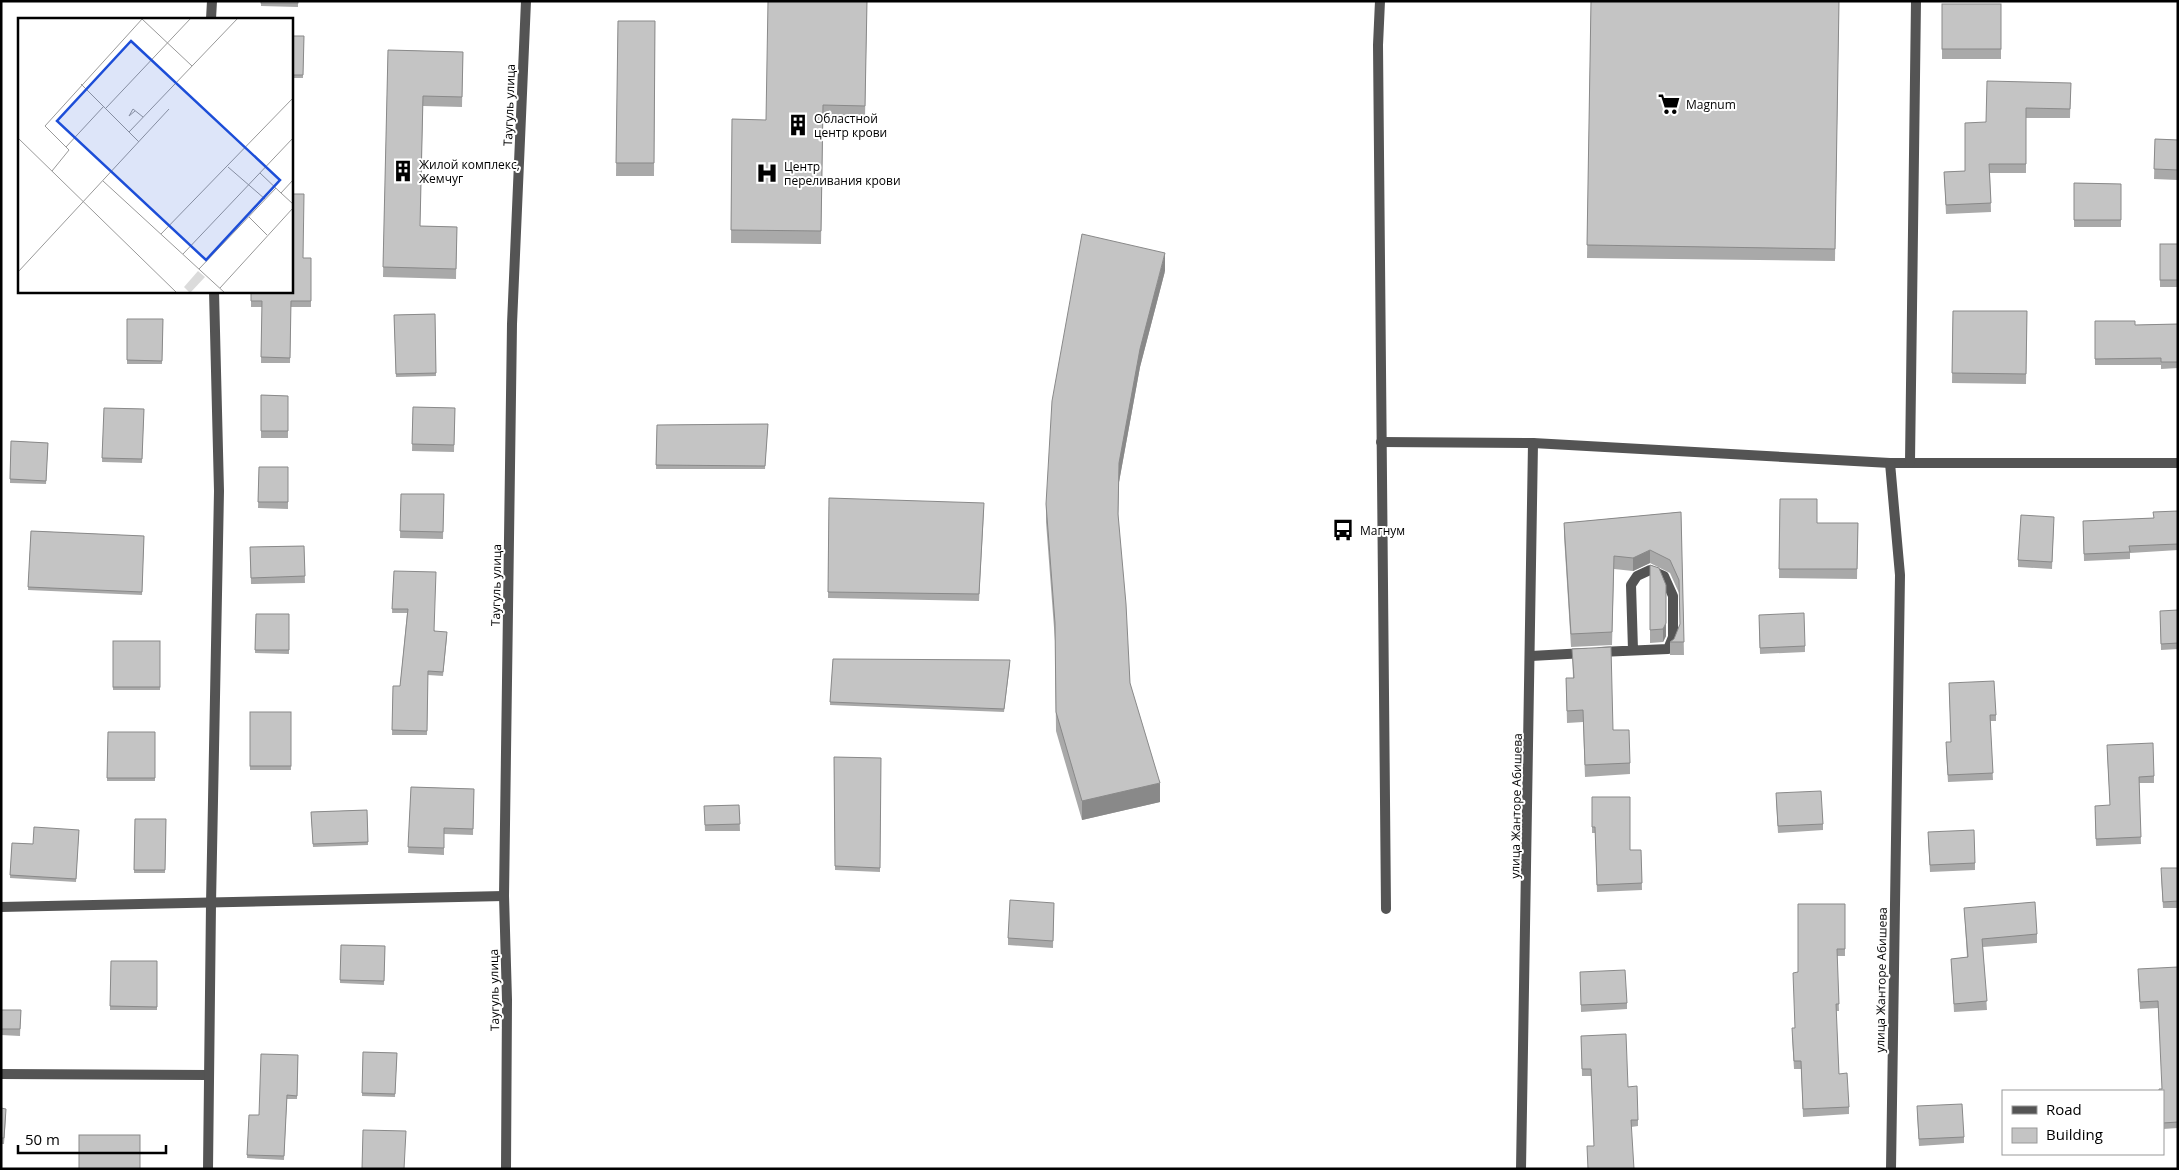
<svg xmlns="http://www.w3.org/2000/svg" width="2179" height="1170" viewBox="0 0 2179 1170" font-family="'Open Sans',sans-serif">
<rect width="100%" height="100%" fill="#fff"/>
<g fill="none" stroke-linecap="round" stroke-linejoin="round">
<!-- street -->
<g stroke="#545454" stroke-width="10">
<polyline points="1380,1 1378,45 1386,909"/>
<polyline points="211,19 212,1"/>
<polyline points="1381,442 1533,443 1890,463 2178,463"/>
<polyline points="1910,462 1916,1"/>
<polyline points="1890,463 1900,575 1891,1169"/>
<polyline points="1600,652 1668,649 1673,637 1673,596 1664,576 1650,570 1637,576 1631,585 1633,650"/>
<polyline points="1531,656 1585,653"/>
<polyline points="1,907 504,896"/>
<polyline points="1,1074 208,1075"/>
<polyline points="208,1169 211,904 219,491 214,291"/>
<polyline points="506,1169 507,1000 504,896 512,324 526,1"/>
<polyline points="1521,1169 1533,443"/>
</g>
</g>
<!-- wall -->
<g fill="#a9a9a9">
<polygon points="261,1 298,1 298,7 261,6"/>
<polygon points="867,1 865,119 823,118 821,244 731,243 732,119 766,120"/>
<polygon points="1591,1 1839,1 1835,261 1587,258"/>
<rect x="1942" y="4" width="59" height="55"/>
<polygon points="618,21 655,21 654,176 616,176"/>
<polygon points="291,36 304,36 303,78 291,78"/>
<polygon points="388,50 463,52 462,107 423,106 420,226 457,227 456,279 383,277"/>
<polygon points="2071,83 2070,118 2026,118 2026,173 1990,173 1991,212 1946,214 1944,172 1965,171 1986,122"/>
<polygon points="2155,139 2178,140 2178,180 2154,179"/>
<polygon points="2074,183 2121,184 2121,227 2074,227"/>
<rect x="2160" y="244" width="18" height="43"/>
<polygon points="303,258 311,258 311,307 291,307 290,363 261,363 262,307 251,307 251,291"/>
<polygon points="1165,271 1140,367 1119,482 1118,518 1130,683 1160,802 1082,820 1056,731 1055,641 1046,522 1046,504"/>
<polygon points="1953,311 2027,311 2026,384 1952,383"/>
<polygon points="435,314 436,376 396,377 394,315"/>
<polygon points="127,319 163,319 162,364 127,364"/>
<polygon points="2095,321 2135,325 2178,324 2178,368 2161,369 2161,365 2095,365"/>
<polygon points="261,395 288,396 288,438 261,438"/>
<polygon points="413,407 455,408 454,452 412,451"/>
<polygon points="104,408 144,409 142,463 102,462"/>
<polygon points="768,424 765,469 656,469 657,425"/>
<polygon points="11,441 48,443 46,484 10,483"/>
<polygon points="259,467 288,467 288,509 258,508"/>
<polygon points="401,494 444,494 443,539 400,538"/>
<polygon points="829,498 984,510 979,601 828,598"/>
<polygon points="1780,499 1817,523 1858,523 1857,579 1779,578"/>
<polygon points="2178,511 2178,550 2130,553 2130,559 2084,561 2083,521 2153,518"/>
<polygon points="1681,512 1684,655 1670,655 1670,642 1674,639 1680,625 1679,593 1670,573 1650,563 1633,571 1614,569 1612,645 1571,647 1564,536 1564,523"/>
<polygon points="2054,523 2052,569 2018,567 2018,560"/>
<polygon points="31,531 144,536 142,595 28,590"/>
<polygon points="304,546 305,583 251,584 250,547"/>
<polygon points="1650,565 1666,636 1663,642 1650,643"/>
<polygon points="394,571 435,631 447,637 443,676 428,675 427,735 392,735 393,686 400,686 407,613 392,613"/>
<polygon points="2178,610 2178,649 2161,650 2160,617"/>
<polygon points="256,614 289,614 289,654 255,653"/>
<polygon points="1759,621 1805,646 1805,652 1760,654"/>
<rect x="113" y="641" width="47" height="49"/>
<polygon points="1572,649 1630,763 1630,774 1585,777 1583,722 1567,723 1566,678 1573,678"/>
<polygon points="833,659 1010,664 1004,712 830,705"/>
<polygon points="1949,683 1996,715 1996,721 1990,721 1993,780 1948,782 1946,749 1951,742"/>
<rect x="250" y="712" width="41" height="58"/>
<polygon points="108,732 155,732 155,781 107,781"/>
<polygon points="2107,752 2154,776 2154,783 2139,783 2141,844 2096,846 2095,812 2110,805"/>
<polygon points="834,757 881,758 880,872 835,870"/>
<polygon points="411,787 474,789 473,835 444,834 444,855 408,853"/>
<polygon points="1592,797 1630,850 1641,850 1642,890 1597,892 1595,833 1592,833"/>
<polygon points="1776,800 1823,824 1823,830 1778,833"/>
<polygon points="739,805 740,831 705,831 704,806"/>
<polygon points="367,810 368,845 313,847 311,812"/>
<polygon points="135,819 166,819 165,873 134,873"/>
<polygon points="79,830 76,882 10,878 12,843 33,844"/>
<polygon points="1928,839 1975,863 1975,870 1930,872"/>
<polygon points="2178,868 2178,908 2163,908 2161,875"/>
<polygon points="1054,903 1053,948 1008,945 1008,938"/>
<polygon points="1845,904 1845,956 1837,956 1839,1011 1836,1011 1839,1074 1849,1107 1849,1114 1803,1117 1801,1069 1794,1069 1792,1036 1795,1028 1798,972"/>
<polygon points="1964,908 2037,934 2037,943 1983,947 1987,1010 1954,1012 1951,959 1967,957"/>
<polygon points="341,945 385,946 384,985 340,983"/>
<polygon points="111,961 157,961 157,1010 110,1010"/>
<polygon points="2178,967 2178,1128 2163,1129 2163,1091 2158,1008 2140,1009 2138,976"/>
<polygon points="1580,972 1627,1003 1627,1009 1581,1012"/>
<polygon points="1,1010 21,1010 20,1036 1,1035"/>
<polygon points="1581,1036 1628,1087 1638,1120 1638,1126 1631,1127 1594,1146 1591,1076 1582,1076"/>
<polygon points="363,1052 397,1053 395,1097 362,1096"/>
<polygon points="298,1055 297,1099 287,1099 284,1160 247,1158 249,1115 259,1115"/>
<polygon points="1,1108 6,1115 4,1144 1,1144"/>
<polygon points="1917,1113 1964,1137 1964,1143 1919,1146"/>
</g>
<!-- shaded-wall -->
<g fill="#898989">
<polygon points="1165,253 1165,271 1140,367 1119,482 1118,533 1119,463 1140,349"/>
<polygon points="1650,550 1650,563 1633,571 1633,558"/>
<polygon points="1666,623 1666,636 1663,642 1663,629"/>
<polygon points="1160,783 1160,802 1082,820 1082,801"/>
</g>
<!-- building -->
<g fill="#c4c4c4" stroke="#898989">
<rect x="261" y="1" width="37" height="2"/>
<polygon points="768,1 867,1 865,106 823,105 821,231 731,230 732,119 766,120"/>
<polygon points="1591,1 1839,1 1835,249 1587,245"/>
<rect x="1942" y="4" width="59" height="45"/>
<polygon points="618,21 655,21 654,163 616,163"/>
<polygon points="291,36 304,36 303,75 291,75"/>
<polygon points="388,50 463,52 462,97 423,96 420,226 457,227 456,269 383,267"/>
<polygon points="1987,81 2071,83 2070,109 2026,108 2026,164 1989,164 1991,203 1946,205 1944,172 1965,171 1965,123 1986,122"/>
<polygon points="2155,139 2178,140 2178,170 2154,169"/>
<polygon points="2074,183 2121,184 2121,220 2074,220"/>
<polygon points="291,194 304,194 303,258 311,258 311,301 291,301 290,358 261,357 262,301 251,301 251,291 291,291"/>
<polygon points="1082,234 1165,253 1140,349 1119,463 1118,514 1126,604 1130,683 1160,783 1082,801 1056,712 1055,623 1046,504 1052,401"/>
<rect x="2160" y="244" width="18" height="36"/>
<polygon points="1953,311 2027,311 2026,374 1952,373"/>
<polygon points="435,314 436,373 396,374 394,315"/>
<polygon points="127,319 163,319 162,361 127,360"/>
<polygon points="2095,321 2135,321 2135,325 2178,324 2178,362 2161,362 2161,358 2095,359"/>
<polygon points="261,395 288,396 288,431 261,431"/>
<polygon points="413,407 455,408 454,445 412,444"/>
<polygon points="104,408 144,409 142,459 102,458"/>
<polygon points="768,424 765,466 656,465 657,425"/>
<polygon points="11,441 48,443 46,481 10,479"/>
<polygon points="259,467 288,467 288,502 258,502"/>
<polygon points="401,494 444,494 443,532 400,531"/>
<polygon points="829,498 984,503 979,594 828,592"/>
<polygon points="1780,499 1817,499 1817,523 1858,523 1857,569 1779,569"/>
<polygon points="2178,511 2178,544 2129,546 2130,552 2084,554 2083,521 2154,518 2153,512"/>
<polygon points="1681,512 1684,642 1670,642 1674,639 1680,624 1679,580 1670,560 1650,550 1633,558 1614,556 1612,632 1571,634 1564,523"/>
<polygon points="2021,515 2054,517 2052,562 2018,560"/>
<polygon points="31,531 144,536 142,592 28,587"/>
<polygon points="304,546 305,576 251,578 250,547"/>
<polygon points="1650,565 1659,568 1666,585 1666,623 1663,629 1650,630"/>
<polygon points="394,571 436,572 434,631 447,632 443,672 428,671 427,731 392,730 393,686 400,686 408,609 392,609"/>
<polygon points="2178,610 2178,643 2161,644 2160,611"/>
<polygon points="1804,613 1805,646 1760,648 1759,615"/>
<polygon points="256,614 289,614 289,650 255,650"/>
<rect x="113" y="641" width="47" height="46"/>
<polygon points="1611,647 1613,730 1629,730 1630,763 1585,765 1583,710 1567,711 1566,678 1574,678 1572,649"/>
<polygon points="833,659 1010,660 1004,709 830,702"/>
<polygon points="1994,681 1996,715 1990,715 1993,773 1948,775 1946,742 1951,742 1949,683"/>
<rect x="250" y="712" width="41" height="54"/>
<polygon points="108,732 155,732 155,778 107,778"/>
<polygon points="2153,743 2154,776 2139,777 2141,837 2096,839 2095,806 2110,805 2107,745"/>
<polygon points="834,757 881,758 880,868 835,866"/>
<polygon points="411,787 474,789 473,829 444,828 444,848 408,847"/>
<polygon points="1821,791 1823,824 1778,826 1776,793"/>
<polygon points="1592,797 1630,797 1630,850 1641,850 1642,883 1597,885 1595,827 1592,827"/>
<polygon points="739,805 740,824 705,825 704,806"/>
<polygon points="367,810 368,842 313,844 311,812"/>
<polygon points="135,819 166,819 165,870 134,870"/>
<polygon points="34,827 79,830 76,879 10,875 12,843 33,844"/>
<polygon points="1974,830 1975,863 1930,865 1928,832"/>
<polygon points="2161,868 2178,868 2178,901 2163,902"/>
<polygon points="1010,900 1054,903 1053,941 1008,938"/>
<polygon points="2035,902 2037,934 1982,939 1987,1001 1954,1004 1951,959 1968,957 1964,908"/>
<polygon points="1798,904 1845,904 1845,949 1837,949 1839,1004 1836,1004 1839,1074 1847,1073 1849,1107 1803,1109 1801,1061 1794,1061 1792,1028 1795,1028 1793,973 1798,972"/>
<polygon points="341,945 385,946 384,981 340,980"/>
<polygon points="111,961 157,961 157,1007 110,1006"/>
<polygon points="2178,967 2178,1122 2163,1123 2163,1091 2159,1091 2159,1089 2162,1089 2158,1001 2140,1002 2138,969"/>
<polygon points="1625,970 1627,1003 1581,1005 1580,972"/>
<polygon points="1,1010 21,1010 20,1029 1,1029"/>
<polygon points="1626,1034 1628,1087 1637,1086 1638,1120 1631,1120 1634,1169 1588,1169 1587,1146 1594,1146 1591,1069 1582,1069 1581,1036"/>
<polygon points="363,1052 397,1053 395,1094 362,1093"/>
<polygon points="261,1054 298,1055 297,1096 287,1095 284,1156 247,1155 249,1115 259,1115"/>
<polygon points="1962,1104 1964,1137 1919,1139 1917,1106"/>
<polygon points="1,1108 6,1109 4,1138 1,1138"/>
<polygon points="363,1130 406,1131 404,1169 362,1169"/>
<rect x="79" y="1135" width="61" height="34"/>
</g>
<!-- icons -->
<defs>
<g id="supermarket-bare" transform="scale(1.725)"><path d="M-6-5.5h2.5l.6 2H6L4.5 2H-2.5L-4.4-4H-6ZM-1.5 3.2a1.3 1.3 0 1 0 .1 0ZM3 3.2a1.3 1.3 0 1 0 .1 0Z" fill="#000" stroke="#fff" stroke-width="2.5" paint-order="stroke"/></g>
<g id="building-bare" transform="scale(1.725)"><path d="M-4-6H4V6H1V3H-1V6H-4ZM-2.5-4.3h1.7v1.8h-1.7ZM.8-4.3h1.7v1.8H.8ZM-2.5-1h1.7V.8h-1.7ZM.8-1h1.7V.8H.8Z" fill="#000" stroke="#fff" stroke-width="2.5" paint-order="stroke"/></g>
<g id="hospital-bare" transform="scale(1.725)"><path d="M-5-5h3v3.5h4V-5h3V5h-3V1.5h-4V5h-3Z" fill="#000" stroke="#fff" stroke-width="2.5" paint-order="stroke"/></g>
<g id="bus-bare" transform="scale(1.725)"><path d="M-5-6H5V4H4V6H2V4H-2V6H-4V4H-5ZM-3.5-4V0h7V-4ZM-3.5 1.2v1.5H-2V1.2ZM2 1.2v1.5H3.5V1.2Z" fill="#000" stroke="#fff" stroke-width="2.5" paint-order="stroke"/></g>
</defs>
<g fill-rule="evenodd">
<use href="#supermarket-bare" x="1669" y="104"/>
<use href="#building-bare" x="798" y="125"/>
<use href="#building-bare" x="403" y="171"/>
<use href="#hospital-bare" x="767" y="173"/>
<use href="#bus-bare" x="1343" y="530"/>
</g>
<g text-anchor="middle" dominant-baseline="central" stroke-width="4" stroke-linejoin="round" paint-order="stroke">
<!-- poi labels -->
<g font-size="12" fill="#000" stroke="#fff" text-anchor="start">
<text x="1686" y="104">Magnum</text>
<text x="814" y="118">Областной<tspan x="814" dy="14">центр крови</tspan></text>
<text x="419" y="164">Жилой комплекс,<tspan x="419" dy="14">Жемчуг</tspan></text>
<text x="784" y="166">Центр<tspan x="784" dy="14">переливания крови</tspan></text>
<text x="1360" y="530">Магнум</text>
</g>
<!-- street labels -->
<g font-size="12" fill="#000" stroke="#fff">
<text transform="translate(509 105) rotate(-88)">Таугуль улица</text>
<text transform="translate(496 585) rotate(-89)">Таугуль улица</text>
<text transform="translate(1516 806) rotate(-89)">улица Жанторе Абишева</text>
<text transform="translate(1881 980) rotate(-89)">улица Жанторе Абишева</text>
<text transform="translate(494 990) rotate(-91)">Таугуль улица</text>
</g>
</g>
<!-- overview -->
<g transform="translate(18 18)">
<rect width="275" height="275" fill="#fff"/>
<path d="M180,253L187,259L172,275L166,269Z" fill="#dbdbdb"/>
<path fill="none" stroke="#999" stroke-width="1" d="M124,1L174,48M63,66L121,124M86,88L48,129L27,108L125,0M88,90L173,0M117,93L111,98L115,91L125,99M111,114L220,0M0,120L159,275M210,149L247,181M34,153L51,132L48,129M242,155L263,175M275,162L263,175L275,186M85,163L207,275M231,199L249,217M143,216L275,80M165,236L275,120M181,251L258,170M0,254L151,91M202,270L275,190"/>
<path fill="#1d4ed8" fill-opacity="0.15" stroke="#1d4ed8" stroke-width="2.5" d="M113,23L262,162L188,242L39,103Z"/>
<rect width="275" height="275" fill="none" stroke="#000" stroke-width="2.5"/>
</g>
<!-- border -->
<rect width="2179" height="1170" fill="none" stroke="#000000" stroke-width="5"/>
<!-- legend -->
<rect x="2002" y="1090" width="162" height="65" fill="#ffffff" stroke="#999999"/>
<rect x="2012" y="1106" width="25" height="8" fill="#545454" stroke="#999999"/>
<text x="2046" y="1115" font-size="15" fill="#000000">Road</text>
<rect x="2012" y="1128" width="25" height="15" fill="#c4c4c4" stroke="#999999"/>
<text x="2046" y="1140" font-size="15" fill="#000000">Building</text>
<!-- scale -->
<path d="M18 1145v8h148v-8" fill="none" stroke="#000000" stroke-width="2.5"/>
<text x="25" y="1145" font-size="15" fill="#000000" stroke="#ffffff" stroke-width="4" paint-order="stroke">50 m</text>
</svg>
